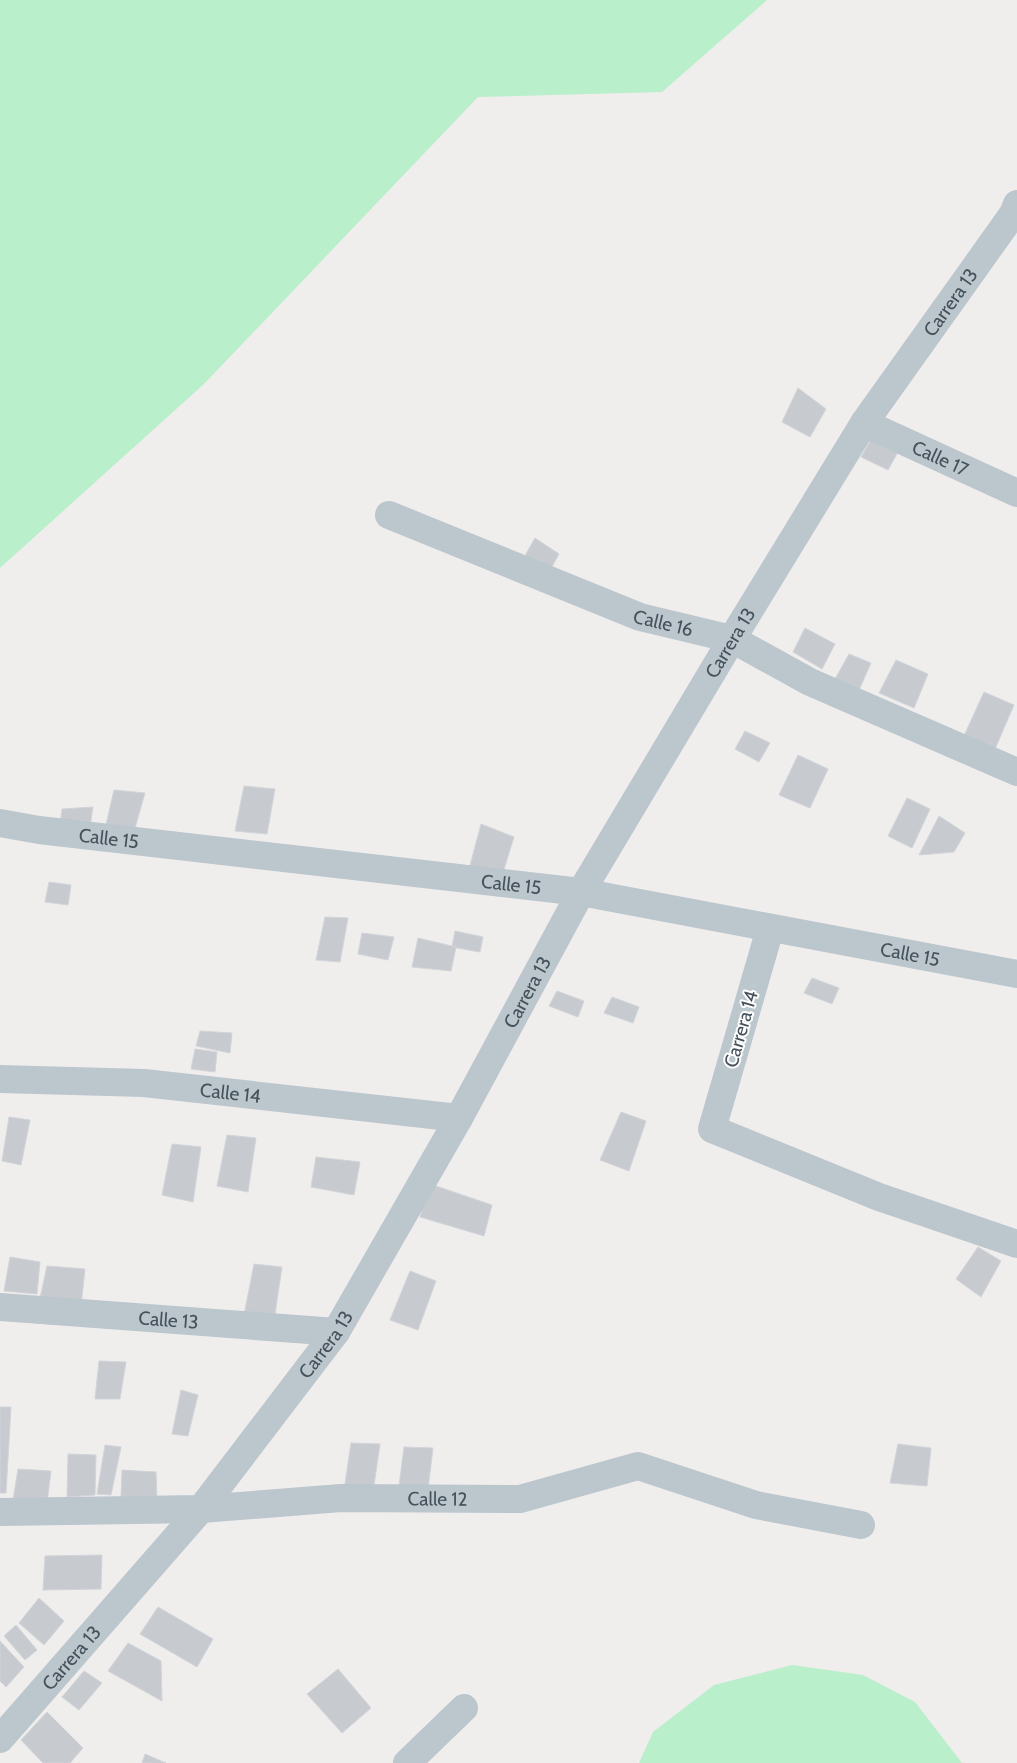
<svg xmlns="http://www.w3.org/2000/svg" width="1017" height="1763" viewBox="0 0 1017 1763" font-family="Cabin,sans-serif">
<rect width="100%" height="100%" fill="#f0eded"/>
<!-- green -->
<g fill="#baefcb">
<polygon points="0,0 767,0 662,92 478,97 204,384 0,568"/>
<polygon points="792,1665 863,1675 915,1702 962,1763 639,1763 653,1732 714,1685"/>
</g>
<!-- building -->
<g fill="#c7cbd0" stroke="#d1d4d9">
<polygon points="798,388 826,409 810,437 782,422"/>
<polygon points="874,434 899,450 888,470 861,457"/>
<polygon points="535,538 559,554 548,574 522,561"/>
<polygon points="805,628 835,644 822,669 793,652"/>
<polygon points="849,654 871,663 859,690 835,679"/>
<polygon points="896,660 928,674 914,708 879,693"/>
<polygon points="984,692 1014,705 995,749 963,738"/>
<polygon points="745,731 770,743 759,762 735,749"/>
<polygon points="798,755 828,769 810,808 779,795"/>
<polygon points="244,786 275,789 267,834 235,831"/>
<polygon points="114,790 145,793 133,835 105,829"/>
<polygon points="907,798 930,809 912,848 888,836"/>
<polygon points="93,807 90,827 60,826 62,809"/>
<polygon points="939,816 965,833 954,852 919,855"/>
<polygon points="481,824 514,837 502,876 468,873"/>
<polygon points="49,882 71,885 68,905 45,902"/>
<polygon points="325,917 348,918 340,962 316,960"/>
<polygon points="455,931 483,937 480,952 452,947"/>
<polygon points="362,933 394,937 388,960 358,954"/>
<polygon points="418,938 456,947 451,971 412,967"/>
<polygon points="812,978 839,988 832,1004 804,993"/>
<polygon points="557,991 584,1001 578,1017 549,1006"/>
<polygon points="612,997 639,1007 633,1023 604,1013"/>
<polygon points="200,1031 232,1033 230,1053 196,1046"/>
<polygon points="195,1049 217,1052 215,1072 191,1069"/>
<polygon points="621,1112 646,1121 629,1171 600,1160"/>
<polygon points="9,1117 30,1120 21,1165 2,1161"/>
<polygon points="227,1135 256,1138 248,1192 217,1186"/>
<polygon points="172,1144 201,1147 193,1202 162,1195"/>
<polygon points="316,1157 360,1162 354,1195 311,1187"/>
<polygon points="430,1184 492,1205 484,1236 420,1217"/>
<polygon points="978,1247 1001,1261 981,1297 956,1279"/>
<polygon points="10,1257 40,1262 37,1294 4,1291"/>
<polygon points="254,1264 282,1267 274,1321 244,1315"/>
<polygon points="47,1266 85,1269 81,1306 39,1303"/>
<polygon points="410,1271 436,1281 418,1330 390,1320"/>
<polygon points="99,1361 126,1362 120,1399 95,1399"/>
<polygon points="181,1390 198,1395 188,1436 172,1434"/>
<polygon points="0,1407 11,1407 6,1493 0,1493"/>
<polygon points="351,1443 380,1444 373,1492 344,1490"/>
<polygon points="898,1444 931,1448 927,1486 890,1483"/>
<polygon points="105,1445 121,1447 111,1495 97,1494"/>
<polygon points="404,1447 433,1448 427,1497 398,1494"/>
<polygon points="68,1454 96,1455 95,1495 67,1497"/>
<polygon points="18,1469 51,1471 47,1503 13,1500"/>
<polygon points="122,1470 156,1472 157,1499 121,1496"/>
<polygon points="102,1555 101,1589 43,1590 45,1556"/>
<polygon points="39,1598 64,1621 44,1645 19,1623"/>
<polygon points="158,1607 213,1639 197,1667 140,1634"/>
<polygon points="16,1625 37,1650 25,1660 4,1636"/>
<polygon points="0,1641 24,1667 6,1687 0,1681"/>
<polygon points="128,1643 161,1661 162,1701 108,1671"/>
<polygon points="338,1669 371,1708 342,1733 307,1694"/>
<polygon points="84,1671 102,1683 79,1710 62,1697"/>
<polygon points="47,1712 83,1748 70,1763 43,1763 21,1740"/>
<polygon points="145,1754 166,1763 142,1763"/>
</g>
<g fill="none" stroke-linecap="round" stroke-linejoin="round">
<!-- street -->
<g stroke="#bbc6cd" stroke-width="28">
<path id="s1" d="M864,423L1017,493"/>
<path id="s2" d="M389,515L640,617L732,639L810,682L1017,772"/>
<path id="s3" d="M0,823L39,830L581,892L1017,974"/>
<polyline points="770,929 712,1129 879,1197 1017,1244"/>
<path id="s4" d="M0,1079L144,1083L459,1118"/>
<path id="s5" d="M0,1307L336,1332"/>
<path id="s6" d="M0,1512L201,1509L341,1498L520,1499L638,1466L756,1505L861,1525"/>
<path id="s7" d="M0,1739L201,1509L336,1332L459,1118L581,892L732,639L864,423L1013,214L1017,204"/>
<polyline points="407,1763 464,1708"/>
</g>
</g>
<g text-anchor="middle" dominant-baseline="central" stroke-width="4" stroke-linejoin="round" paint-order="stroke">
<!-- street labels -->
<g font-size="19" fill="#45525b" stroke="#fff">
<text stroke="none"><textPath href="#s7" startOffset="1728">Carrera 13</textPath></text>
<text stroke="none"><textPath href="#s1" startOffset="84">Calle 17</textPath></text>
<text stroke="none"><textPath href="#s2" startOffset="295">Calle 16</textPath></text>
<text stroke="none"><textPath href="#s7" startOffset="1322">Carrera 13</textPath></text>
<text stroke="none"><textPath href="#s3" startOffset="110">Calle 15</textPath></text>
<text stroke="none"><textPath href="#s3" startOffset="515">Calle 15</textPath></text>
<text stroke="none"><textPath href="#s3" startOffset="920">Calle 15</textPath></text>
<text stroke="none"><textPath href="#s7" startOffset="918">Carrera 13</textPath></text>
<text transform="translate(741 1029) rotate(-74)">Carrera 14</text>
<text stroke="none"><textPath href="#s4" startOffset="231">Calle 14</textPath></text>
<text stroke="none"><textPath href="#s5" startOffset="169">Calle 13</textPath></text>
<text stroke="none"><textPath href="#s7" startOffset="512">Carrera 13</textPath></text>
<text stroke="none"><textPath href="#s6" startOffset="438">Calle 12</textPath></text>
<text stroke="none"><textPath href="#s7" startOffset="108">Carrera 13</textPath></text>
</g>
</g>
</svg>
